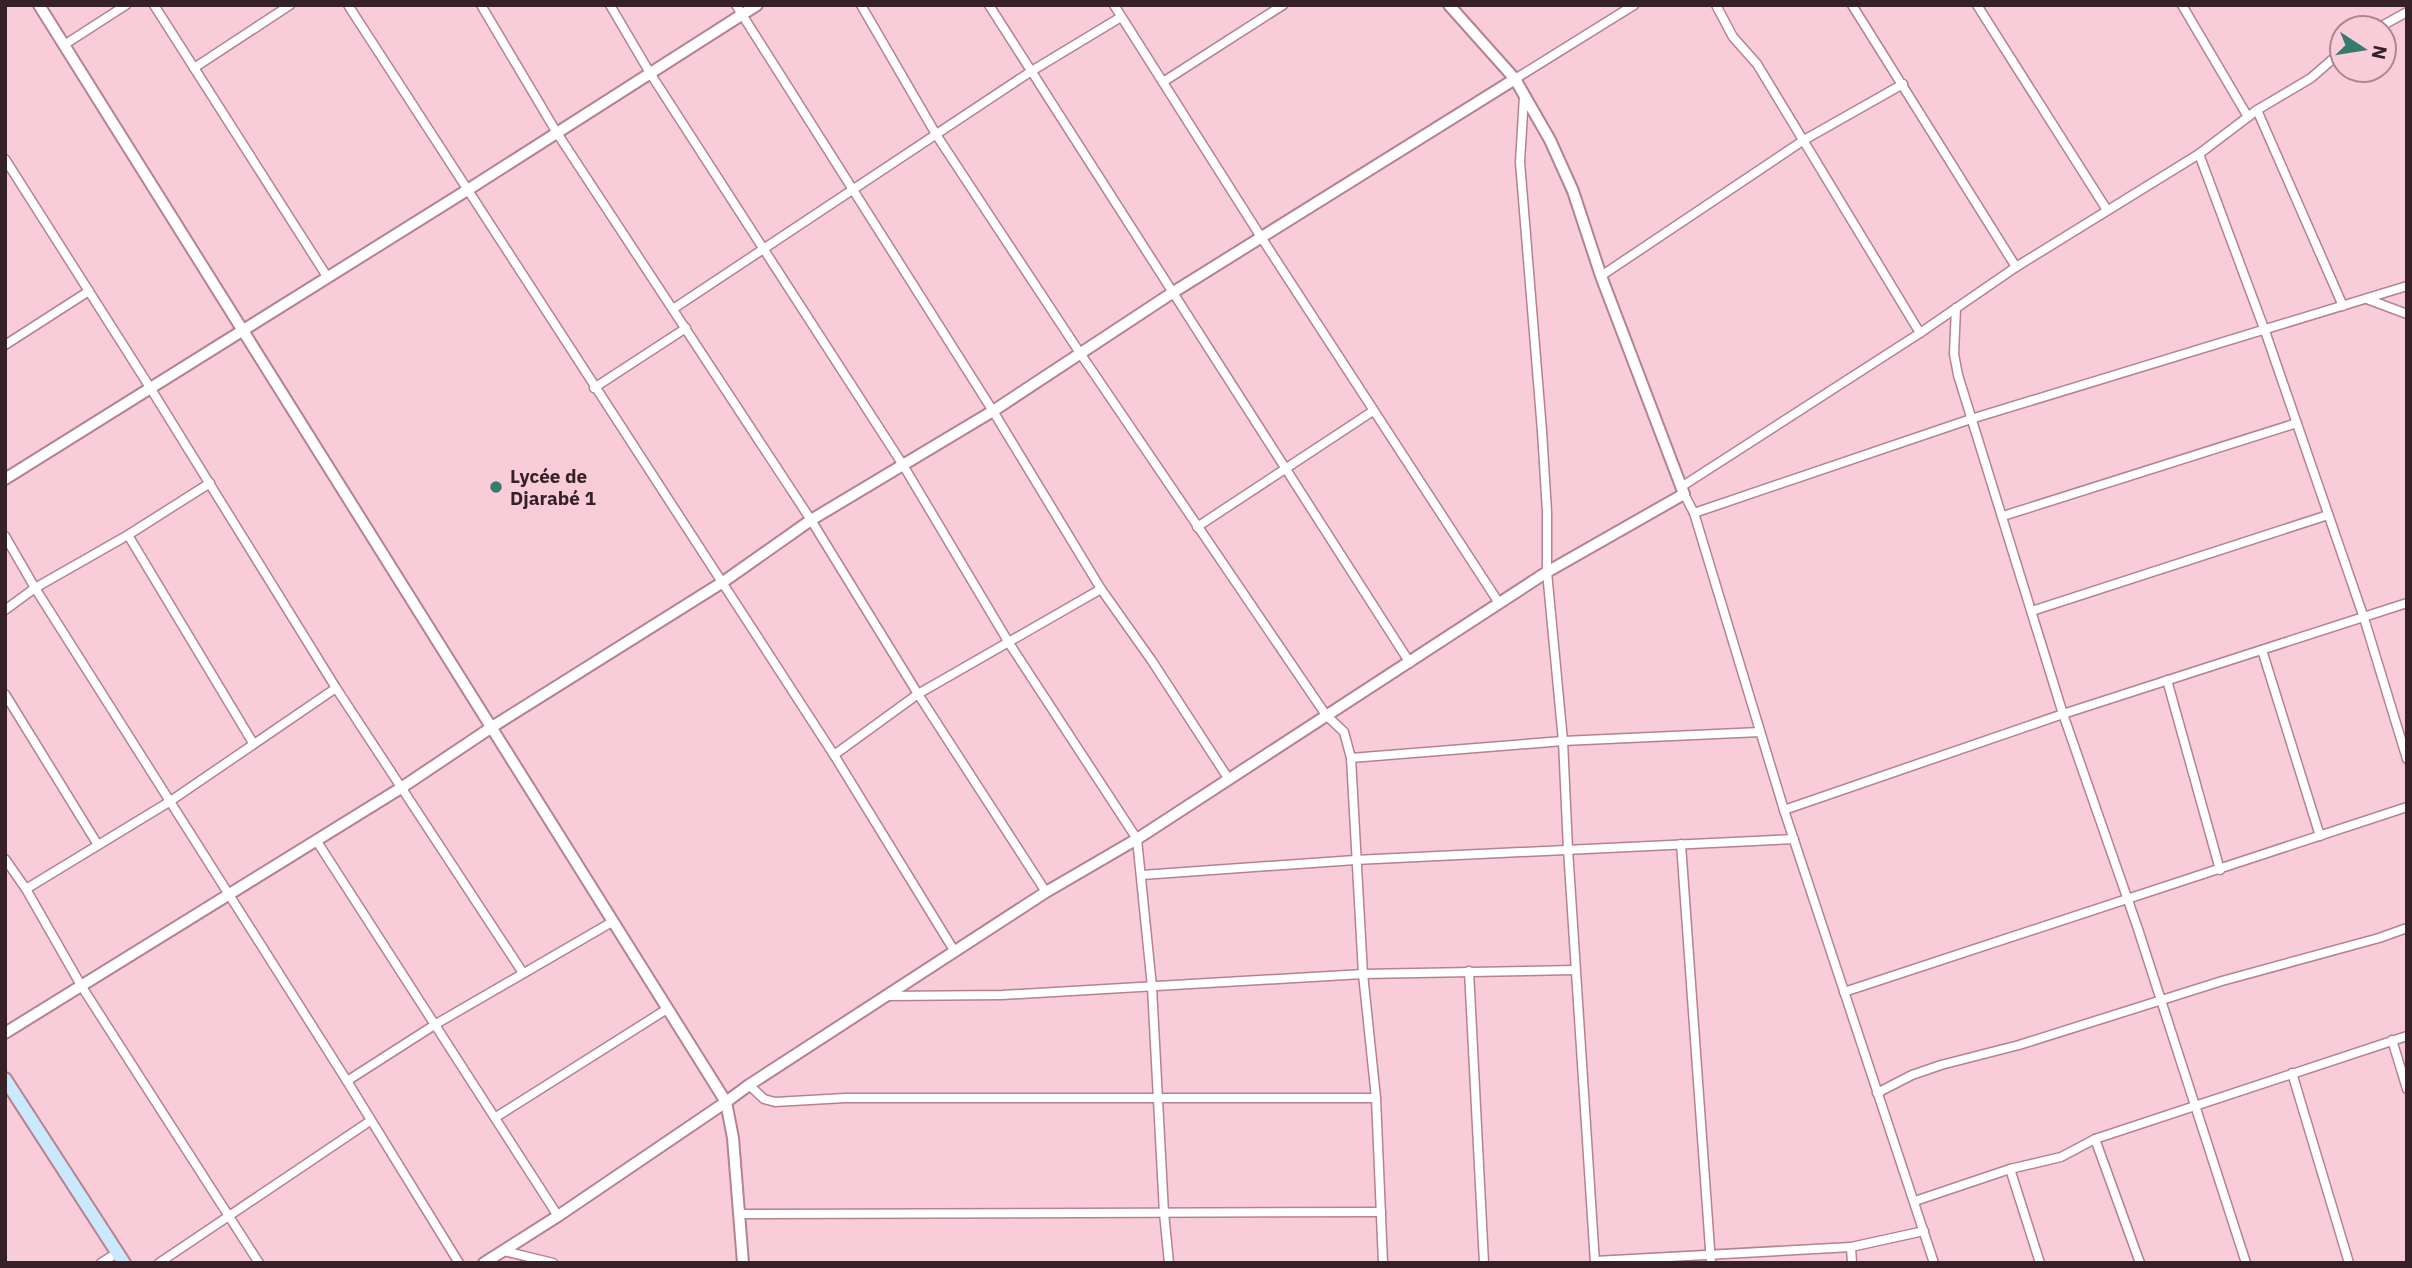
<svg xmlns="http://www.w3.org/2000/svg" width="2412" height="1268" viewBox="0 0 2412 1268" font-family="'IBM Plex Sans',sans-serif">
<rect width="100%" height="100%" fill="#f8ccd8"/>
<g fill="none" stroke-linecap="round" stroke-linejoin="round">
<!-- minor casing -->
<g stroke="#b58292" stroke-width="11">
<g id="minor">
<polyline points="154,5 328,278"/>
<polyline points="348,5 834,755 955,952"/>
<polyline points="481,5 557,133 811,520 918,694 1046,892"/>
<polyline points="610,5 650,73 903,465 1009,643 1137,839 1152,987 1164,1213 1169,1263"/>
<polyline points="736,5 993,411 1101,589 1152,661 1228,778"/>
<polyline points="861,5 937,136 1080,353 1326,715 1344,732 1351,758 1363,974 1376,1098 1383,1263"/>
<polyline points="989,5 1410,663"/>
<polyline points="1114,5 1261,237 1499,603"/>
<polyline points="1716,5 1733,37 1757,64 1920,333"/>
<polyline points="1852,5 2016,267"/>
<polyline points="1977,5 2107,210"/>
<polyline points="2182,5 2248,117"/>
<polyline points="2378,28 2407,12"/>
<polyline points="64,45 126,5"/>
<polyline points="194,68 290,5"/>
<polyline points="1515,79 1634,5"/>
<polyline points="1163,82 1283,5"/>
<polyline points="1524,96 1520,162 1542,431 1547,512 1547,572 1563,741 1568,849 1595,1263"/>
<polyline points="2257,110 2343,306"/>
<polyline points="2199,154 2265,331 2364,618 2407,759"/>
<polyline points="5,159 151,389 336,688 523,973"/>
<polyline points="1601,276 1804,140 1903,84"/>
<polyline points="2367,299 2407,314"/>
<polyline points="1956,308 1954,354 1958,375 2063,714 2137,926 2246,1263"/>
<polyline points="673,309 1030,72 1121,17"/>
<polyline points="5,345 89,291"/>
<polyline points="594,388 686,328"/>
<polyline points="1681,487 1920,333 2016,267 2199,154 2257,110 2311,78 2342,51"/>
<polyline points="1684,494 1694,513 1784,810 1934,1263"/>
<polyline points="1694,513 1971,419 2407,286"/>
<polyline points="2003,516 2297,423"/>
<polyline points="1197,527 1373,411"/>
<polyline points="128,535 253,743"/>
<polyline points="5,536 35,588 347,1081 459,1263"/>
<polyline points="5,610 35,588 128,535 210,483"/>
<polyline points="2032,611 2328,515"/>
<polyline points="2262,650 2320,836"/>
<polyline points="2167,680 2220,870"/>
<polyline points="5,694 98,845"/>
<polyline points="834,755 918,694 1101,589"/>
<polyline points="1351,758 1563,741 1760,732"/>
<polyline points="1784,810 2063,714 2407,603"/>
<polyline points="316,840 558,1216"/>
<polyline points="1681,844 1711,1263"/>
<polyline points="5,859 26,889 82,987 259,1263"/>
<polyline points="1142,875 1355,860 1794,839"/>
<polyline points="26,889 169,802 336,688"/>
<polyline points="1469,971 1484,1263"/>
<polyline points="1844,992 2407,807"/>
<polyline points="887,996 1002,995 1363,974 1575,970"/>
<polyline points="2392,1040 2407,1089"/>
<polyline points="2292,1073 2349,1263"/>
<polyline points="347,1081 436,1024 612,922"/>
<polyline points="749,1085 764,1099 775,1102 845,1098 1376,1098"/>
<polyline points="1877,1093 1912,1075 1941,1065 2019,1045 2222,981 2379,938 2407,928"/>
<polyline points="496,1117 667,1009"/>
<polyline points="2095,1139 2140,1263"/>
<polyline points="2010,1169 2040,1263"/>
<polyline points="1915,1201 2010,1169 2061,1157 2095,1139 2407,1036"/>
<polyline points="741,1214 1381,1212"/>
<polyline points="504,1251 553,1263"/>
<polyline points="1595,1261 1851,1247"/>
<polyline points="101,1263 117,1253"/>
<polyline points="159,1263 370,1121"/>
<polyline points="1852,1263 1851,1247 1924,1231"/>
</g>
</g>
<!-- tertiary casing -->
<g stroke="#b58292" stroke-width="14">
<g id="tertiary">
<polyline points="39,5 726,1102 733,1138 743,1263"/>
<polyline points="5,479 469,189 757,5"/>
<polyline points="5,1033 401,788 492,727 723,582 811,520 993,411 1172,293 1515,79"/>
<polyline points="484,1263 558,1216 726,1102 749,1085 1046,892 1137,839 1547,572 1684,494 1601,276 1573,191 1550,140 1515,79 1449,5"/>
</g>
</g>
<!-- secondary casing -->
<g stroke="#b58292" stroke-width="16">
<polyline id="secondary" points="5,1079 124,1263"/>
</g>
<!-- minor -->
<use href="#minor" stroke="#fff" stroke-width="8"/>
<!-- tertiary -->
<use href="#tertiary" stroke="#fff" stroke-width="10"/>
<!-- secondary -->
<use href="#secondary" stroke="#cbe9fc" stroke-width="12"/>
</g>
<!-- markers -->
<circle fill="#367a6d" stroke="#f8ccd8" stroke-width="2.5" cx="496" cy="487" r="7"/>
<g text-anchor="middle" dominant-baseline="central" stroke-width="6" stroke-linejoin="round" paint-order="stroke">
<!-- poi labels -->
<g font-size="19" font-weight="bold" fill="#352127" stroke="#f8ccd8" text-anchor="start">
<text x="510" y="476">Lycée de<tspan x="510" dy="22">Djarabé 1</tspan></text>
</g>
</g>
<!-- border -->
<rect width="2412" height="1268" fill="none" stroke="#352127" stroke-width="14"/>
<!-- north arrow -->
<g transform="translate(2363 49) rotate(102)"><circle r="33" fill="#f8ccd8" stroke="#aa8891" stroke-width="2"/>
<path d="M0-5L12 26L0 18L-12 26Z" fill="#367a6d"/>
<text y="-10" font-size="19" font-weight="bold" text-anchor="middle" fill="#352127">N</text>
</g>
</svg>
